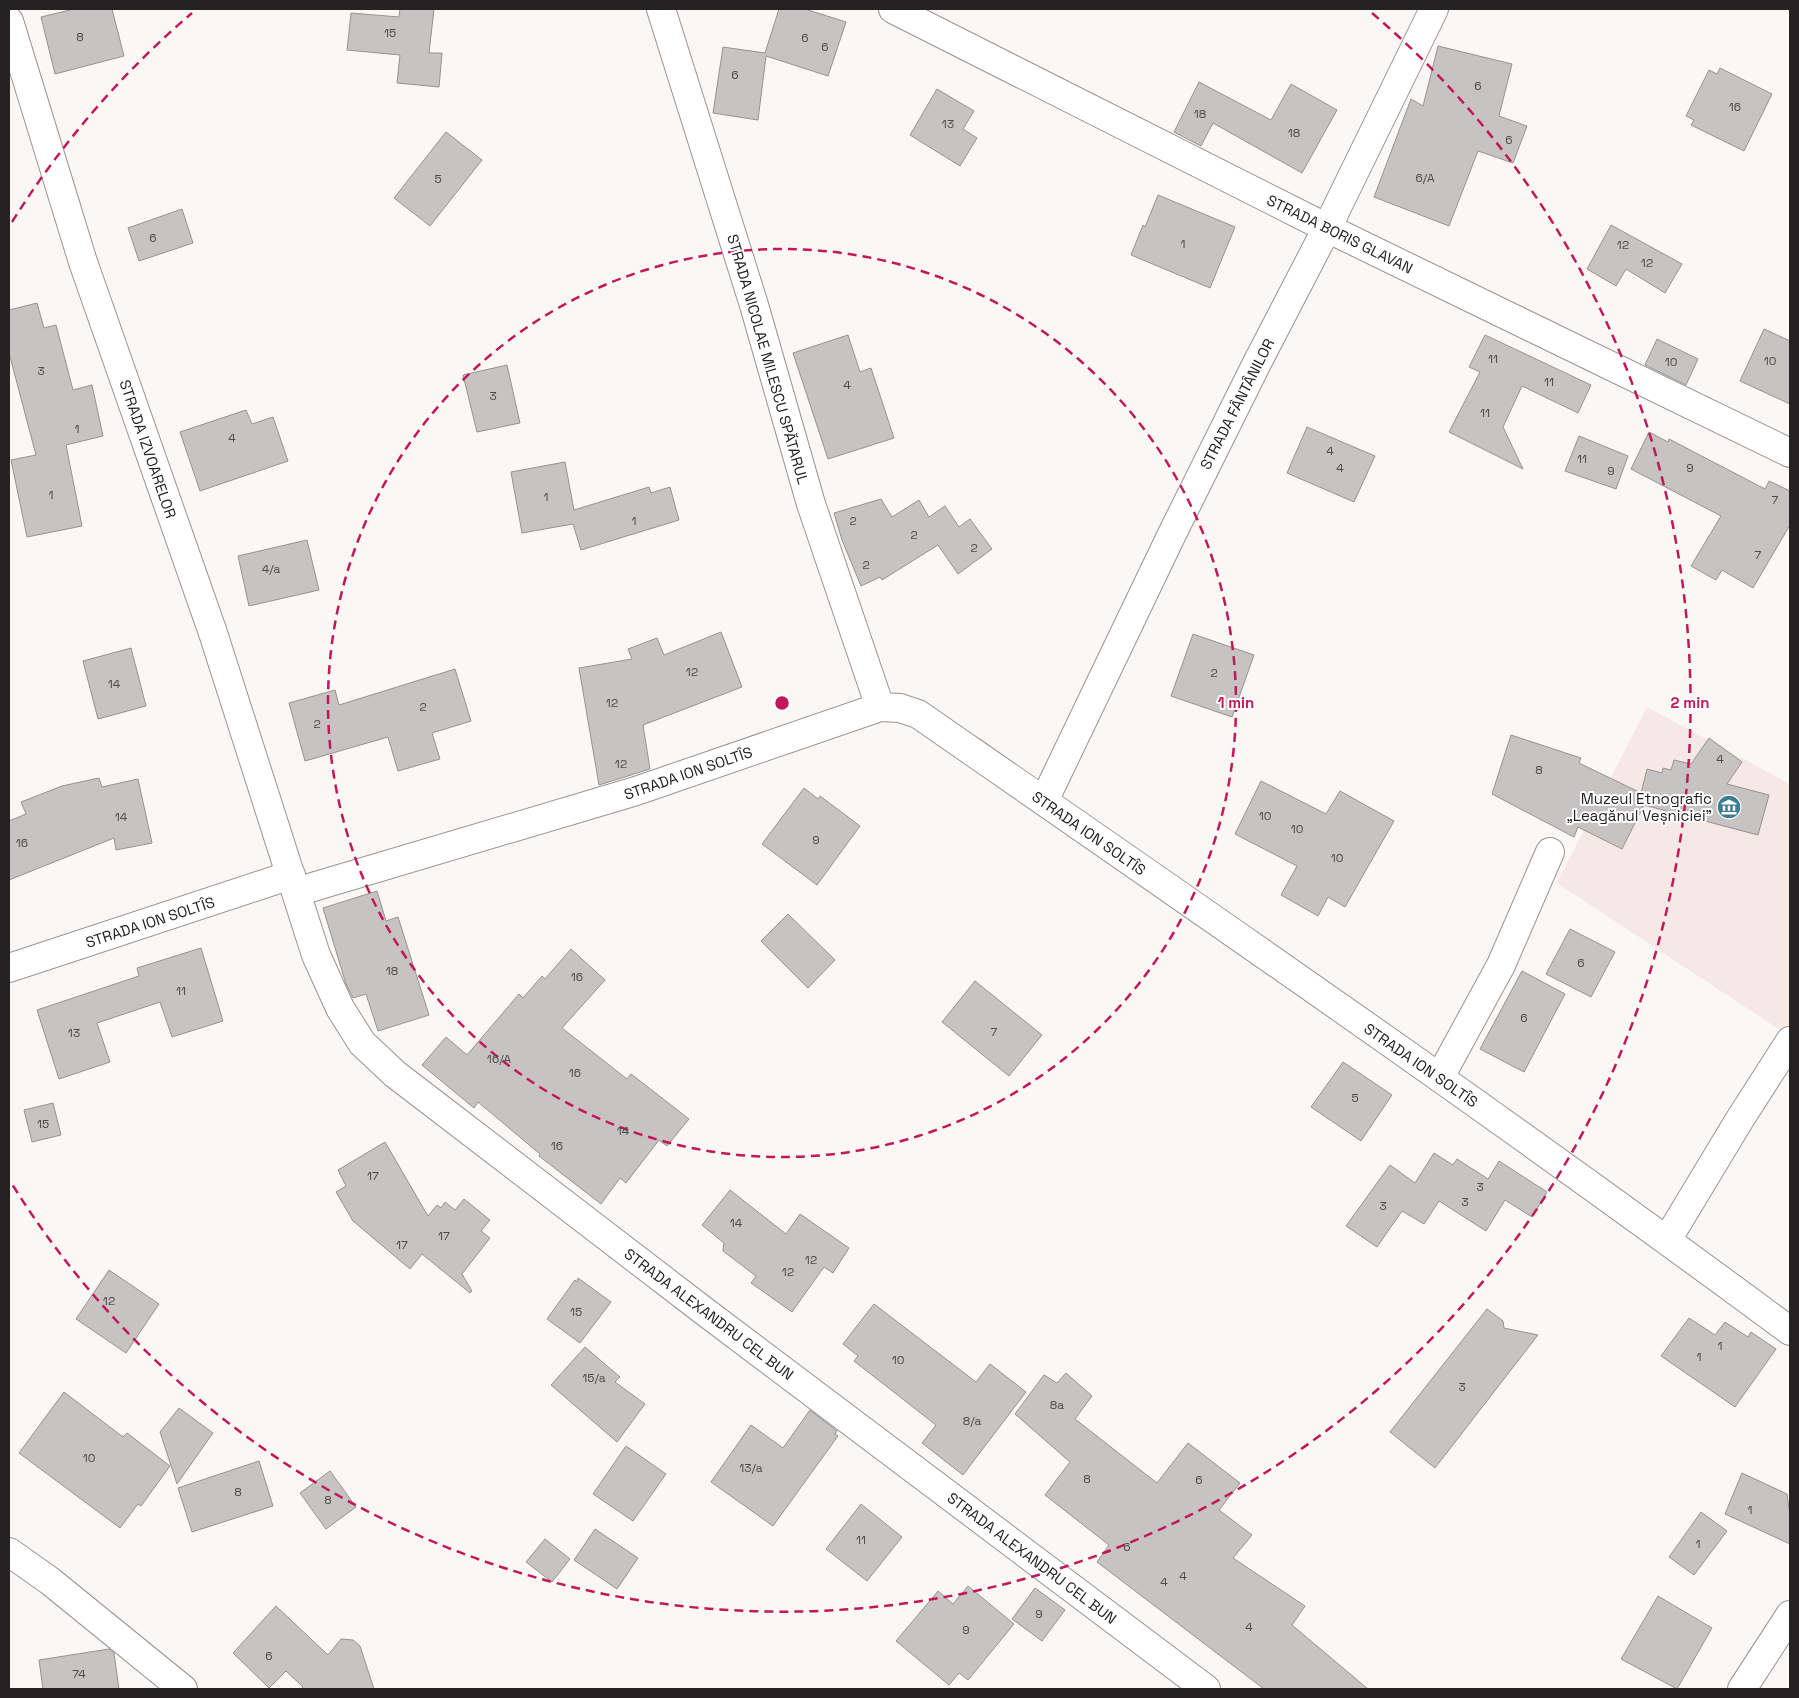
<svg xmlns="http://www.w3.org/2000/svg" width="1799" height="1698" viewBox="0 0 1799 1698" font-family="'Space Grotesk',sans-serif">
<rect width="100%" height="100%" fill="#fbf7f5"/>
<!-- built -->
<polygon fill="#f6e9e5" points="1647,707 1790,784 1790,1025 1780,1030 1557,883"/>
<!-- building -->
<g fill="#c7c3c2" stroke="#969290">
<polygon points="74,9 112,9 124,56 55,74 41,17"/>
<polygon points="400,9 434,9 429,53 442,53 439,87 397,83 400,55 347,50 351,13 399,17"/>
<polygon points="779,9 805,9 846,22 828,76 766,56 758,120 713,113 723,47 765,53"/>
<polygon points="1438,46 1512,64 1499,116 1527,126 1513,163 1478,151 1449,226 1374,197 1411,99 1423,106"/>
<polygon points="1720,68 1772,94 1744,151 1691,125 1694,120 1686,116 1709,70 1717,74"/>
<polygon points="1199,82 1271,120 1291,84 1337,110 1302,173 1213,123 1201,146 1174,132"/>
<polygon points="937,89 974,111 963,129 977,138 960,166 910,135"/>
<polygon points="446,132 482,160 430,226 394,198"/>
<polygon points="1158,195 1235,227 1210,288 1131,255 1143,225 1145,227"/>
<polygon points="182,209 193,243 139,261 128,228"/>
<polygon points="1611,225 1682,264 1665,293 1626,269 1616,286 1587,269"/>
<polygon points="37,303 44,328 56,325 73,390 92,385 103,436 66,445 82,526 27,537 11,460 36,455 9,353 9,310"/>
<polygon points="1764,329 1790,341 1790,404 1740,381"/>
<polygon points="848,335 860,372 871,368 894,438 828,459 793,353"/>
<polygon points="1485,335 1591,385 1578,413 1522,386 1503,427 1523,469 1449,432 1480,372 1469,367"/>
<polygon points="1657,339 1698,359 1686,385 1645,365"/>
<polygon points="507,365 520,423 477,432 463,375"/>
<polygon points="246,410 252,424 273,417 288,461 200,491 180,432"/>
<polygon points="1307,427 1375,456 1354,502 1287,473"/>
<polygon points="1649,432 1668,442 1669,439 1765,489 1769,481 1790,491 1790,525 1753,588 1722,570 1716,580 1691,566 1721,516 1631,469"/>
<polygon points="1579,436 1628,456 1616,489 1565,471"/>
<polygon points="565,462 574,510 649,487 651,493 670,487 679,520 581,550 573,524 522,533 511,472"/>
<polygon points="881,499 892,517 919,500 929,517 945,506 959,527 970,519 992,549 958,574 938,545 882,580 880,577 861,586 842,540 834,513"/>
<polygon points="307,540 319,590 249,606 238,556"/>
<polygon points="721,632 742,687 643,725 650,769 599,785 579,668 632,659 628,649 657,638 664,655"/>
<polygon points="1193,634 1254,655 1232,717 1171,696"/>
<polygon points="131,648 146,706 98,719 83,661"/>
<polygon points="455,669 471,721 432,733 440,759 398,771 388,737 305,761 289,703 335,690 339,705"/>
<polygon points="1511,735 1581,758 1579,763 1641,793 1647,769 1662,773 1663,768 1671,770 1674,760 1691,764 1709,738 1742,762 1727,784 1769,795 1758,835 1644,805 1622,849 1578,827 1574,837 1492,794"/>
<polygon points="99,778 102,787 138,779 152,843 116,850 114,838 9,880 9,821 26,814 21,802 62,786"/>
<polygon points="1261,781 1326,814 1340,791 1394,821 1345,907 1328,897 1318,916 1281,895 1297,866 1235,834"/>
<polygon points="804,788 818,799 820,796 860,826 817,885 762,844"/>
<polygon points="377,891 386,921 398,917 429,1015 378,1031 366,994 353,998 346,984 323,908"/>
<polygon points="788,914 835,960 808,988 761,941"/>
<polygon points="1570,929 1615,952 1591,997 1546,974"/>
<polygon points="201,948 223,1021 172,1037 160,1002 97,1023 110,1062 59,1079 37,1010 139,976 137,968"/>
<polygon points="571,949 605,980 562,1028 627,1079 631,1074 689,1119 667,1146 659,1140 626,1183 620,1178 601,1204 539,1156 540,1154 478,1102 474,1108 422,1065 446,1037 467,1055 519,994 523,998 542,976 545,979"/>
<polygon points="1522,971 1565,994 1524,1072 1480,1049"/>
<polygon points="975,981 1042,1035 1009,1076 942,1022"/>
<polygon points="1343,1062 1392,1095 1361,1141 1311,1107"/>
<polygon points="53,1103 61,1135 32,1142 24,1110"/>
<polygon points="385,1142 428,1216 437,1205 441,1208 445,1202 455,1210 464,1199 490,1220 481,1231 490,1238 462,1274 472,1291 470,1293 422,1254 410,1269 353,1221 336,1192 346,1186 338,1170"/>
<polygon points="1434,1153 1453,1165 1457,1159 1488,1179 1499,1161 1547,1192 1532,1217 1505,1200 1486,1231 1439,1201 1424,1224 1402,1211 1377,1247 1346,1226 1390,1165 1415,1183"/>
<polygon points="730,1190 786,1234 800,1214 849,1248 833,1273 824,1267 792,1312 751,1283 756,1276 723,1251 724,1243 702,1225"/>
<polygon points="109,1270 159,1304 126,1353 76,1319"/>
<polygon points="578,1278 611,1302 580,1343 547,1319 575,1280 577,1282"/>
<polygon points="874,1304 976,1382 990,1364 1026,1392 963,1475 922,1443 936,1425 854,1361 858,1356 843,1344"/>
<polygon points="1487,1309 1503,1321 1504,1328 1538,1335 1435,1468 1390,1432"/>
<polygon points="1689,1318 1715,1335 1725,1322 1748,1337 1751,1332 1776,1349 1735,1407 1661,1356"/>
<polygon points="585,1347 620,1377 615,1382 645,1404 617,1442 551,1385"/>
<polygon points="1066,1373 1092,1396 1075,1419 1157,1483 1188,1443 1240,1483 1219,1510 1252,1535 1233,1558 1305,1606 1292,1625 1368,1689 1264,1689 1097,1562 1109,1545 1045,1495 1070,1462 1015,1414 1044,1375 1057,1383"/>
<polygon points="64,1392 123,1437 127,1433 170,1466 141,1506 138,1504 120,1528 19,1453"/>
<polygon points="179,1408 213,1433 177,1484 160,1432"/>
<polygon points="810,1410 837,1431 835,1434 838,1436 773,1526 711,1482 751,1425 783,1448"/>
<polygon points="626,1446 666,1474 633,1521 593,1494"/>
<polygon points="259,1461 273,1506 192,1532 178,1488"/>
<polygon points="330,1471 356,1507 326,1529 300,1493"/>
<polygon points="1742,1473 1787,1494 1790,1515 1790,1544 1725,1514"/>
<polygon points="861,1504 902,1537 867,1581 826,1549"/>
<polygon points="1701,1512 1727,1531 1694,1575 1669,1557"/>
<polygon points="595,1529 638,1558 617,1589 574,1560"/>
<polygon points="545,1539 570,1559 552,1582 526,1562"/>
<polygon points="968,1586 1014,1624 968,1680 959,1673 949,1685 896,1641 938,1591 953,1604"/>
<polygon points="1035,1588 1065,1610 1042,1641 1012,1619"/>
<polygon points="1658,1596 1712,1628 1677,1689 1621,1659"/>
<polygon points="276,1606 328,1655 341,1639 353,1640 360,1646 374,1689 301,1689 303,1687 286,1671 269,1688 233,1653"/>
<polygon points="109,1649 114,1653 119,1689 43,1689 39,1660"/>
</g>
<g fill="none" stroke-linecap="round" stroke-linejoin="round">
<!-- minor casing -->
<g stroke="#989493" stroke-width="30">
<g id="minor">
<polyline points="661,9 754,305 811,504 880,707"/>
<polyline points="893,9 1327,228 1790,453"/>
<polyline points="9,21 83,262 213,633 316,955 340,1008 362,1043 395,1074 704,1311 1206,1689"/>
<polyline points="1044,801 1172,534 1257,363 1327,228 1434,9"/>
<path d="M296,892L636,791L880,707L900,708L918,714C1211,917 1504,1119 1790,1331"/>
<polyline points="9,968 291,875"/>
<polyline points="1440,1077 1501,965 1550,852"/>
<polyline points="1667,1240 1740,1119 1790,1041"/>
<polyline points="9,1552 50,1581 183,1689"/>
<polyline points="1742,1689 1790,1615"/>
</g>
</g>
<!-- minor -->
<use href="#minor" stroke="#fff" stroke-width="28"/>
</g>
<!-- distance rings -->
<g fill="none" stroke="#c2185b" stroke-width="2.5" stroke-dasharray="9 6">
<circle cx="782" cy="703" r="454"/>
<path d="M12 222A908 908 0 0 1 192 13M1372 13A908 908 0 1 1 12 1184"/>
</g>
<!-- icons -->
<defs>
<g id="museum-disc" transform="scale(1.25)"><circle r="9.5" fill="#3c7d90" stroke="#fff"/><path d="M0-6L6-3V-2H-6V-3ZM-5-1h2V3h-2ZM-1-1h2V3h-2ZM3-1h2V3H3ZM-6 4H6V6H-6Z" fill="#fff"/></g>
</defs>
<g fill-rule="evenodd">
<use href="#museum-disc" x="1729" y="807"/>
</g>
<g text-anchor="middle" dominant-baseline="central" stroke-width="4" stroke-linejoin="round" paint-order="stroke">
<!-- number labels -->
<g font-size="12" fill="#4d4a4a">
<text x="390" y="33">15</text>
<text x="80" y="37">8</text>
<text x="805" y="38">6</text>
<text x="825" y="47">6</text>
<text x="735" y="75">6</text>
<text x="1478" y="86">6</text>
<text x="1735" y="107">16</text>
<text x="1200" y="114">18</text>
<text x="948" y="124">13</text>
<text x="1294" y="133">18</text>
<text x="1509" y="140">6</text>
<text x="1425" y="178">6/A</text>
<text x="438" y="179">5</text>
<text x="153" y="238">6</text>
<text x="1183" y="244">1</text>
<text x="1623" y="245">12</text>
<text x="1647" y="263">12</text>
<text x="1493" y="359">11</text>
<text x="1770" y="361">10</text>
<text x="1671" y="362">10</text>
<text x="41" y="371">3</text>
<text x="1549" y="382">11</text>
<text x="847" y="385">4</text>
<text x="493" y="396">3</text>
<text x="1485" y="413">11</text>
<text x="77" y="429">1</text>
<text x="232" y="438">4</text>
<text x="1330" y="451">4</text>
<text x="1582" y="459">11</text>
<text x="1340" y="468">4</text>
<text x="1690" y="468">9</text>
<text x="1611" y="471">9</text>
<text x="51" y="495">1</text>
<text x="546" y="497">1</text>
<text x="1775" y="500">7</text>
<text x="634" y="521">1</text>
<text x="853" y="521">2</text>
<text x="914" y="535">2</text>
<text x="974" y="548">2</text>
<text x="1758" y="555">7</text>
<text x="866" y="565">2</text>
<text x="271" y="569">4/a</text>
<text x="692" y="672">12</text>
<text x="1214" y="673">2</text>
<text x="114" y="684">14</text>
<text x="612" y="703">12</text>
<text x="423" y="707">2</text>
<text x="317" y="724">2</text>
<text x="1720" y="759">4</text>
<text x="621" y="764">12</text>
<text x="1539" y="770">8</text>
<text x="1265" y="816">10</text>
<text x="121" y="817">14</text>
<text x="1297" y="829">10</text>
<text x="816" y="840">9</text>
<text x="22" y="843">16</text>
<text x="1337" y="858">10</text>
<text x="1581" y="963">6</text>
<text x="392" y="971">18</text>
<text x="577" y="977">16</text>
<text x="181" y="991">11</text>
<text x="1524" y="1018">6</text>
<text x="994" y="1032">7</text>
<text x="74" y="1033">13</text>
<text x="499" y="1059">16/A</text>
<text x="575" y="1073">16</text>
<text x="1355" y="1098">5</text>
<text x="43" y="1124">15</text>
<text x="623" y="1131">14</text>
<text x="557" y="1146">16</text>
<text x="373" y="1176">17</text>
<text x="1480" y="1187">3</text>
<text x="1465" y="1202">3</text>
<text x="1383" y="1206">3</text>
<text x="736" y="1223">14</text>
<text x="444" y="1236">17</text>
<text x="402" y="1245">17</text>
<text x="811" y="1260">12</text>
<text x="788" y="1272">12</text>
<text x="109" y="1301">12</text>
<text x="576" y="1312">15</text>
<text x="1720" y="1346">1</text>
<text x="1699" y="1357">1</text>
<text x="898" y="1360">10</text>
<text x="594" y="1378">15/a</text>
<text x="1462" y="1387">3</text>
<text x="1057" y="1405">8a</text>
<text x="972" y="1421">8/a</text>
<text x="89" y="1458">10</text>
<text x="751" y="1468">13/a</text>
<text x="1087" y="1479">8</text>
<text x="1199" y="1480">6</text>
<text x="238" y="1492">8</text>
<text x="328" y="1500">8</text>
<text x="1750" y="1510">1</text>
<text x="861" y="1540">11</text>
<text x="1698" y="1544">1</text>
<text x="1127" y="1547">6</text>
<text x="1183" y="1576">4</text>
<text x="1164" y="1582">4</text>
<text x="1039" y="1614">9</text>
<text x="1249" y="1627">4</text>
<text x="966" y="1630">9</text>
<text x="269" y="1656">6</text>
<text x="79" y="1674">74</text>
</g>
<!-- street labels -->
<g font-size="15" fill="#242222" stroke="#fff">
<text transform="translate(1340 234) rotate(26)">STRADA BORIS GLAVAN</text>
<text transform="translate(768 359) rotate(74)">STRADA NICOLAE MILESCU SPĂTARUL</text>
<text transform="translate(1237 404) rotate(-63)">STRADA FÂNTÂNILOR</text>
<text transform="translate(148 449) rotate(71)">STRADA IZVOARELOR</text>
<text transform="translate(688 773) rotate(-19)">STRADA ION SOLTÎS</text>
<text transform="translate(1089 833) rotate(35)">STRADA ION SOLTÎS</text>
<text transform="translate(150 922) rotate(-18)">STRADA ION SOLTÎS</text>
<text transform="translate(1421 1065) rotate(35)">STRADA ION SOLTÎS</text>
<text transform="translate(709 1314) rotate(37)">STRADA ALEXANDRU CEL BUN</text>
<text transform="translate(1032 1558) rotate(37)">STRADA ALEXANDRU CEL BUN</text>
</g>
<!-- poi labels -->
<g font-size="15" fill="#242222" stroke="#fff" text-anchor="end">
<text x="1712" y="798">Muzeul Etnografic<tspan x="1712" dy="17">„Leagănul Veșniciei”</tspan></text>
</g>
</g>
<circle cx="782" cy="703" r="8" fill="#c2185b" stroke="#fff" stroke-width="2.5"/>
<g font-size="15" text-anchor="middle" font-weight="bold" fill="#c2185b" stroke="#fff" stroke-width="4" stroke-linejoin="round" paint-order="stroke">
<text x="1236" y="708">1 min</text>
<text x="1690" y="708">2 min</text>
</g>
<!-- border -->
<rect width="1799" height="1698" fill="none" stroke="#242222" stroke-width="20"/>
</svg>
